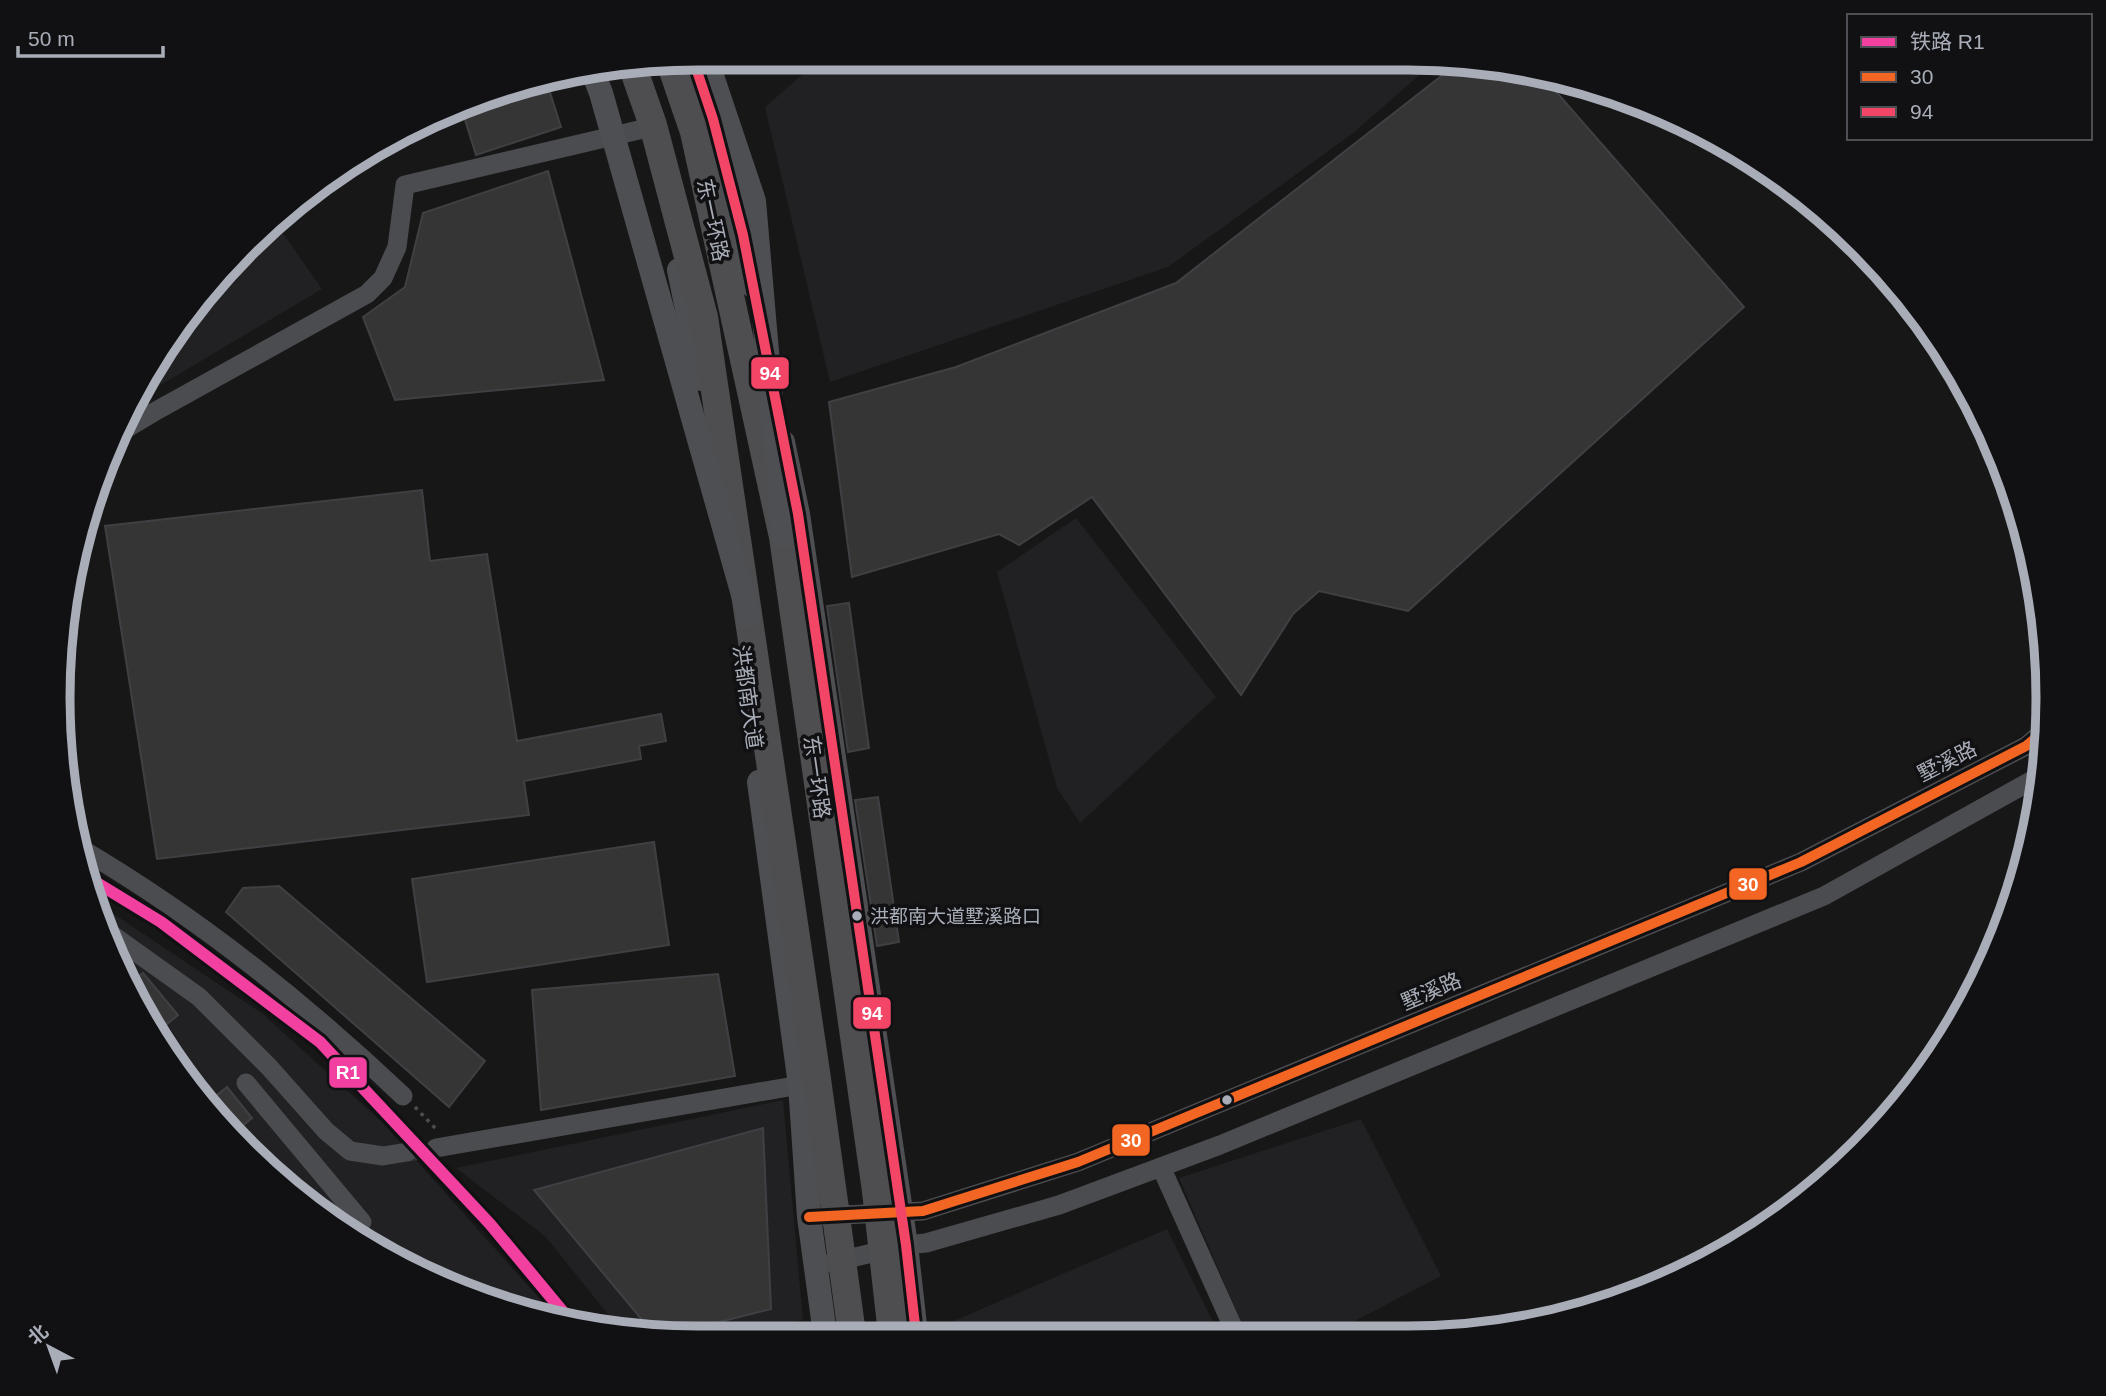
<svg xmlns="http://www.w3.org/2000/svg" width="2106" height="1396" viewBox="0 0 2106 1396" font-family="Arial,'Noto Sans SC',sans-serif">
<rect width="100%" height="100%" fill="#171717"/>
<!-- built -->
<g fill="#212123">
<polygon points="820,59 1433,63 1352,134 1168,267 830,382 765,107"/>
<polygon points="278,226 322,289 137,399 190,308"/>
<polygon points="1076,518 1216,697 1080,823 1057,788 997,572"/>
<polygon points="96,902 263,1014 383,1123 554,1315 415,1272 276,1179 144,1018"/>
<polygon points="783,1100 803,1320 725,1333 623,1333 545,1236 456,1168"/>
<polygon points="1361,1119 1441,1276 1326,1336 1247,1336 1179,1178"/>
<polygon points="1167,1229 1220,1336 951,1334 949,1323"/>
</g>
<!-- building -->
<g fill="#353536" stroke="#3f4043" stroke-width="2">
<polygon points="1458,63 1492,63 1546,80 1744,307 1408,611 1319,591 1293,614 1241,695 1092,497 1019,545 999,534 852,577 829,402 956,367 1176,283"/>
<polygon points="547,83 561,127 476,155 461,107 493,92"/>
<polygon points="548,171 604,380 395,400 363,317 405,287 423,213"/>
<polygon points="422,490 430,561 487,554 517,741 661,714 666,741 639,746 641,759 524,781 529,815 157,859 105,526"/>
<polygon points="849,603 869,748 848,752 827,606"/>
<polygon points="878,797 899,942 877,946 855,800"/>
<polygon points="654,842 669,945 427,982 412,879"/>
<polygon points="279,886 485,1061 449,1107 226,912 243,888"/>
<polygon points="143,973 178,1015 156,1033 144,1018 129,984"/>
<polygon points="718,974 735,1076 541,1110 532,990"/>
<polygon points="227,1087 252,1118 236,1131 211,1100"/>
<polygon points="763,1128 771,1309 676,1333 653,1333 534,1190"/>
</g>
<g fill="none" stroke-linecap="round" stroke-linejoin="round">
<!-- minor-tunnel -->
<polyline stroke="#343537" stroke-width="19" stroke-dasharray="19 10" stroke-linecap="butt" points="407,1152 436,1148"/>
<!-- path -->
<polyline stroke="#4d4e52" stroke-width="3.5" stroke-dasharray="3.5 5" stroke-linecap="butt" points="415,1107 436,1129"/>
<!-- minor -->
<g stroke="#4b4c50" stroke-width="19">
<polyline points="117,434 154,412 367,294 383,278 397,247 405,185 643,129"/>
<path d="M78,847C196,916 304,1002 403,1096"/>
<polyline points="108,932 199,997 269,1067 326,1131 350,1151 383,1156 407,1152"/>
<polyline points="246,1083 362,1222 352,1230"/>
<polyline points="436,1148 800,1085"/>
<polyline points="1161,1167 1237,1336"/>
<polyline points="824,1216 923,1211 1078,1162 1801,862 2026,746 2044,731"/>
<polyline points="830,1263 906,1245 926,1243 1059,1205 1220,1145 1824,896 2043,774"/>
</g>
<!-- major -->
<g stroke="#4d4f52" stroke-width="24">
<path d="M693,59C718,133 738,209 753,286"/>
<polyline points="679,270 701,379"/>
<polyline points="783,442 798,514 906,1245 916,1334"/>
<polyline points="759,782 800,1085 809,1217 825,1334"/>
</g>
<!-- highway -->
<g stroke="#4e4e51" stroke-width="28">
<polyline points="670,62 694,132 783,537 876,1191"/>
<polyline points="633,68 653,125 704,317 816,1072 835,1209"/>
</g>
<!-- major-bridge -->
<g stroke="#4d4f52" stroke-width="24">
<polyline points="706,58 754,201 783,537"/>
<polyline points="594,75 601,93 749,616"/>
</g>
<!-- highway-bridge -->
<g stroke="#4e4e51" stroke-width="28">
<polyline points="876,1191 892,1334"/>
<polyline points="835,1209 852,1334"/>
</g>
<!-- bus-1 casing -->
<g stroke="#111113" stroke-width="16">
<polyline id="bus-1" points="809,1217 923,1211 1078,1162 1801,862 2026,746 2044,731"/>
</g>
<!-- bus-2 casing -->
<g stroke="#111113" stroke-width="16">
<polyline id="bus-2" points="693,59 713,119 743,235 798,514 906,1245 916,1334"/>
</g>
<!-- bus-1 -->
<use href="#bus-1" stroke="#f26522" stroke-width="10"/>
<!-- bus-2 -->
<use href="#bus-2" stroke="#f34667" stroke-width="10"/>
<!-- rail-1 casing -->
<g stroke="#111113" stroke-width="18">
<polyline id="rail-1" points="84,875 161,922 320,1042 490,1224 569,1319"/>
</g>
<!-- rail-1 -->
<use href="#rail-1" stroke="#f240a1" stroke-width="12"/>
</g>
<!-- markers -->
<g fill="#a8adb8" stroke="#111113" stroke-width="2.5">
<circle cx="857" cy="916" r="6"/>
<circle cx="1227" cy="1100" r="6"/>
</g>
<g text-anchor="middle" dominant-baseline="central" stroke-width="7" stroke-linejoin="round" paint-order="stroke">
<!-- bus labels -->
<g font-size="19" fill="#a8adb8" stroke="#111113" text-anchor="start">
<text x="870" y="916">洪都南大道墅溪路口</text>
</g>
<!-- street labels -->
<g font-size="21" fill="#a8adb8" stroke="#111113">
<text transform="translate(713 220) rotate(78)">东一环路</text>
<text transform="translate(748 697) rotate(82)">洪都南大道</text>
<text transform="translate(1947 761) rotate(-27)">墅溪路</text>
<text transform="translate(817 777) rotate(82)">东一环路</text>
<text transform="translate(1431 991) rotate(-23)">墅溪路</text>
</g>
</g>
<!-- crop -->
<path d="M0 0H2106V1396H0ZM698 70H1408A628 628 0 0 1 2036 698V698A628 628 0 0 1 1408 1326H698A628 628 0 0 1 70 698V698A628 628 0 0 1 698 70Z" fill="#111113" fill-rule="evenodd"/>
<path fill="none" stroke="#a8adb8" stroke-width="9" d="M698 70H1408A628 628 0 0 1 2036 698V698A628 628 0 0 1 1408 1326H698A628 628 0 0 1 70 698V698A628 628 0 0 1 698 70Z"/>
<g stroke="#111113" stroke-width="2.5">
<rect x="750" y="356" width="40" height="34" rx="7" fill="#f34667"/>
<rect x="1728" y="867" width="40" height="34" rx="7" fill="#f26522"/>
<rect x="852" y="996" width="40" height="34" rx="7" fill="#f34667"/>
<rect x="328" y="1056" width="40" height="33" rx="7" fill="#f240a1"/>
<rect x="1111" y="1123" width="40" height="34" rx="7" fill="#f26522"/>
</g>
<g font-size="19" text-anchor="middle" font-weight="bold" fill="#fff">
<text x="770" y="380">94</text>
<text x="1748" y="891">30</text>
<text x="872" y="1020">94</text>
<text x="348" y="1079">R1</text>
<text x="1131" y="1147">30</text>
</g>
<!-- legend -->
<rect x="1847" y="14" width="245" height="126" fill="#111113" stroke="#4d4f55" stroke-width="2"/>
<rect x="1861" y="37" width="35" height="10" fill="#f240a1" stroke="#4d4f55" stroke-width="2"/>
<text x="1910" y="49" font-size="21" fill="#a8adb8">铁路 R1</text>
<rect x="1861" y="72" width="35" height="10" fill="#f26522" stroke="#4d4f55" stroke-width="2"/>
<text x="1910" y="84" font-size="21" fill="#a8adb8">30</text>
<rect x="1861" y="107" width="35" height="10" fill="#f34667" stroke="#4d4f55" stroke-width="2"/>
<text x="1910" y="119" font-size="21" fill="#a8adb8">94</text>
<!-- north arrow -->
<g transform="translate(49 1347) rotate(319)" stroke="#111113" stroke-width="5" paint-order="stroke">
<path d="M0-5L12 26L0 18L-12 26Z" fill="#a8adb8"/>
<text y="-10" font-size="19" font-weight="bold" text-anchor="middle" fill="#a8adb8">北</text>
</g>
<!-- scale -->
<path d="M18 46v10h145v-10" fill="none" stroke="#a8adb8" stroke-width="3.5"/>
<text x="28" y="46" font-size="21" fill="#a8adb8" stroke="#111113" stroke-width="5" paint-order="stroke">50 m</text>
</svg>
